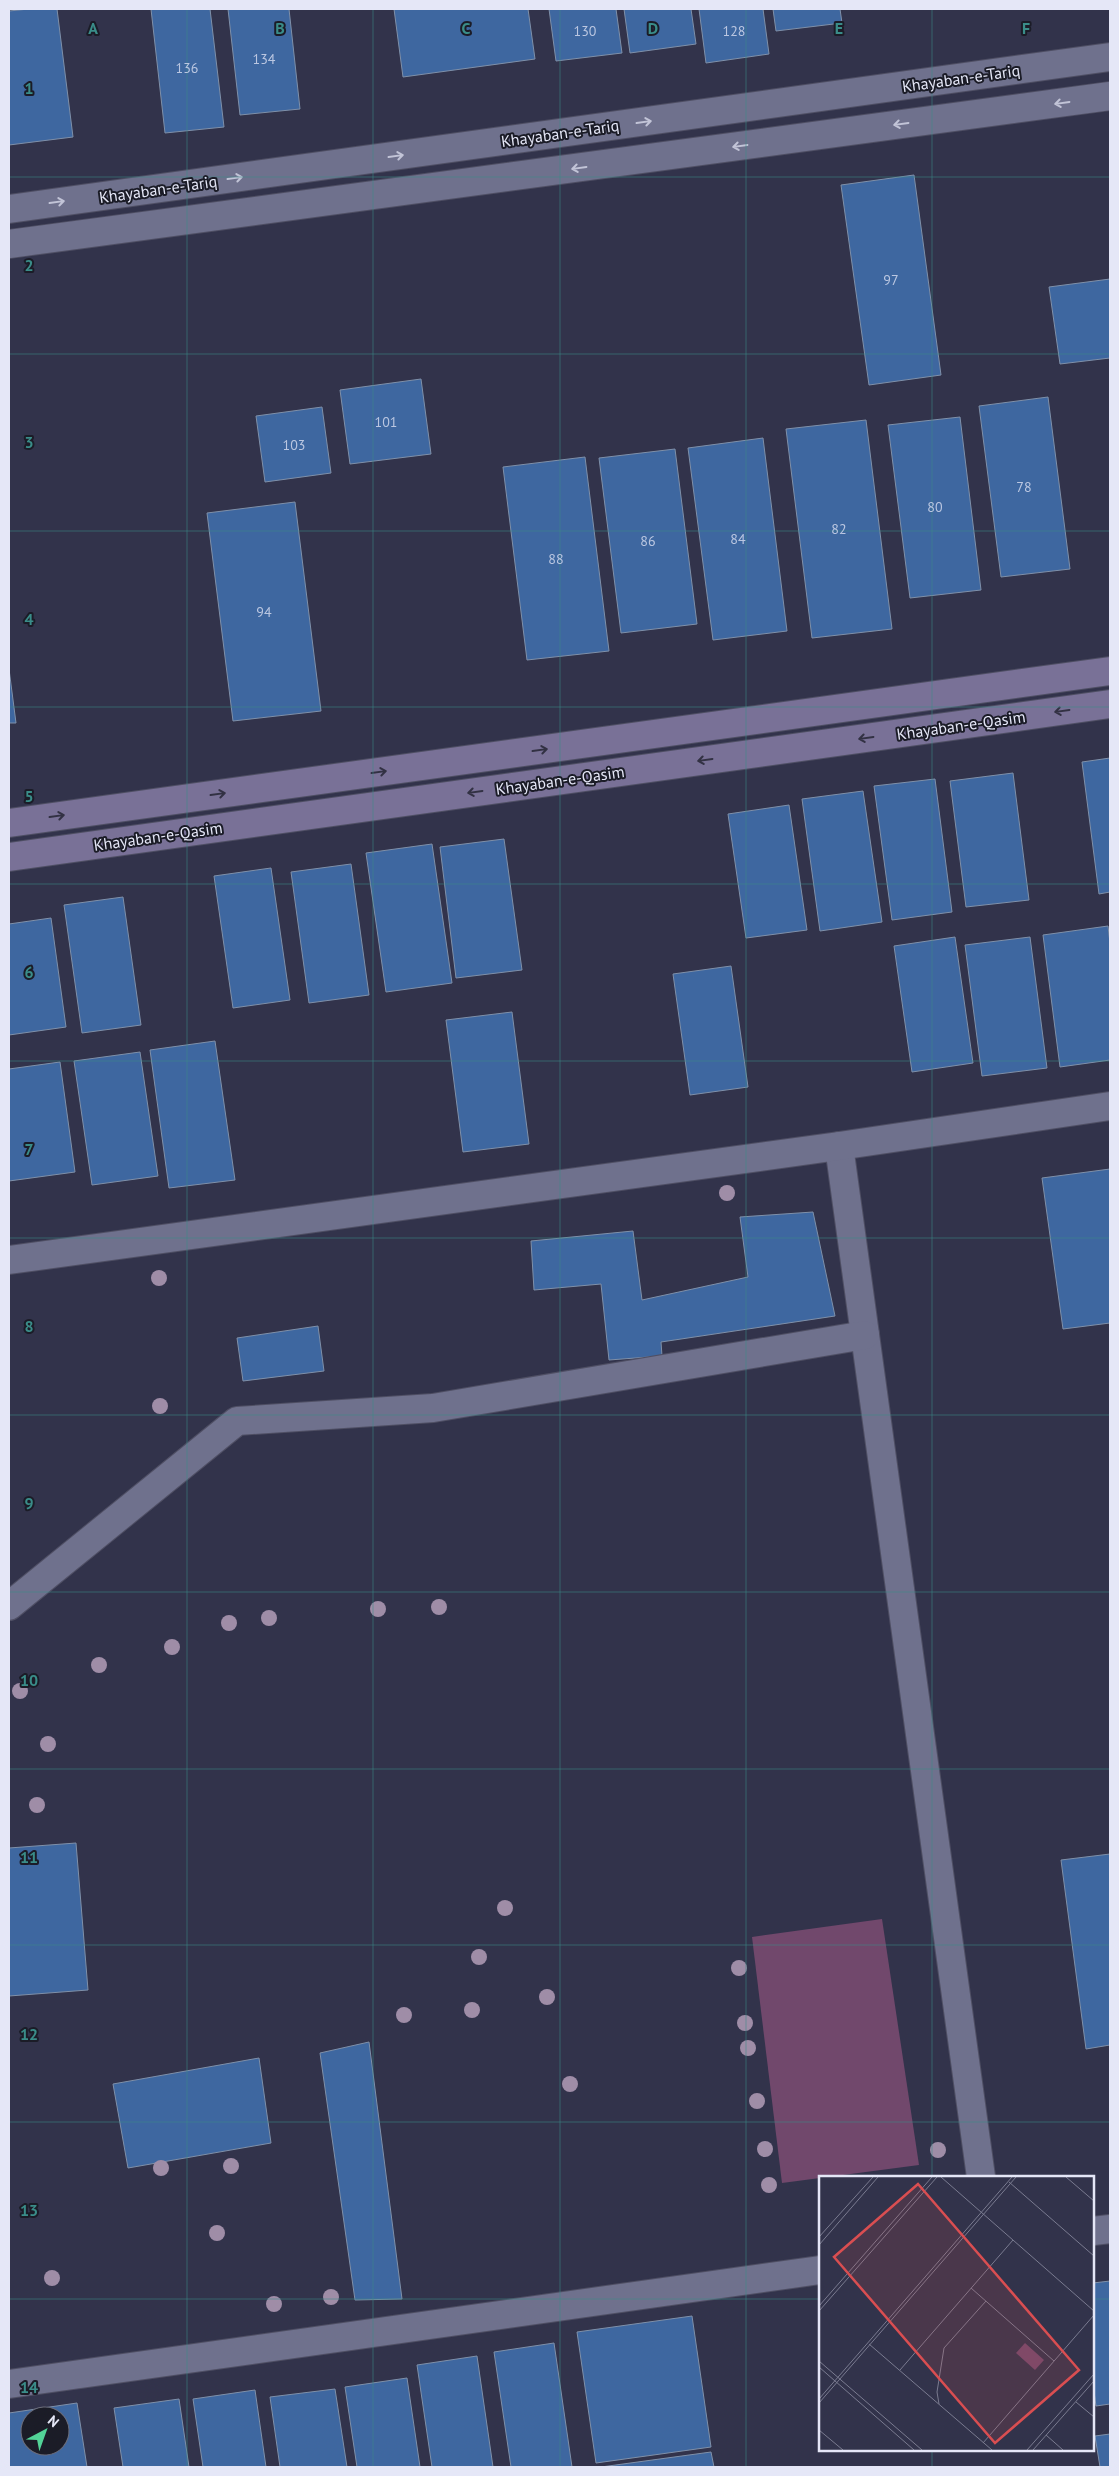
<svg xmlns="http://www.w3.org/2000/svg" width="1119" height="2476" viewBox="0 0 1119 2476" font-family="'PT Sans',sans-serif">
<rect width="100%" height="100%" fill="#32334b"/>
<!-- green -->
<polygon fill="#71486c" points="882,1919 919,2165 782,2183 752,1937"/>
<!-- building -->
<g fill="#3e67a0" stroke="#7f90a9" fill-rule="evenodd">
<polygon points="29,9 57,9 73,137 9,145 9,11"/>
<polygon points="151,9 210,9 224,127 165,133"/>
<polygon points="228,9 289,9 300,109 240,115"/>
<polygon points="394,9 528,9 535,59 403,77"/>
<polygon points="549,9 616,9 622,53 556,61"/>
<polygon points="624,9 691,9 696,44 630,53"/>
<polygon points="699,9 763,9 769,54 706,63"/>
<polygon points="773,9 840,9 842,23 776,31"/>
<polygon points="914,175 941,375 869,385 841,185"/>
<polygon points="1110,279 1110,358 1060,364 1049,287"/>
<polygon points="421,379 431,454 350,464 340,390"/>
<polygon points="1048,397 1070,569 1001,577 979,406"/>
<polygon points="322,407 331,473 265,482 256,416"/>
<polygon points="960,417 981,590 910,598 888,425"/>
<polygon points="866,420 892,629 812,638 786,429"/>
<polygon points="763,438 787,631 713,640 688,448"/>
<polygon points="675,449 697,624 621,633 599,458"/>
<polygon points="585,457 609,651 527,660 503,467"/>
<polygon points="295,502 321,711 233,721 207,513"/>
<polygon points="9,669 16,723 9,723"/>
<polygon points="1110,758 1110,892 1099,894 1082,762"/>
<polygon points="1013,773 1029,900 966,907 950,781"/>
<polygon points="935,779 952,912 892,920 874,786"/>
<polygon points="863,791 882,922 820,931 802,799"/>
<polygon points="789,805 807,930 746,938 728,814"/>
<polygon points="504,839 522,970 456,978 440,847"/>
<polygon points="432,844 452,983 386,992 366,853"/>
<polygon points="351,864 369,995 309,1003 291,872"/>
<polygon points="271,868 290,1000 233,1008 214,876"/>
<polygon points="123,897 141,1025 82,1033 64,905"/>
<polygon points="51,918 66,1027 9,1035 9,924"/>
<polygon points="1108,926 1110,943 1110,1060 1060,1067 1043,935"/>
<polygon points="955,937 973,1063 912,1072 894,946"/>
<polygon points="1030,937 1047,1068 982,1076 965,945"/>
<polygon points="731,966 748,1087 690,1095 673,974"/>
<polygon points="512,1012 529,1144 463,1152 446,1020"/>
<polygon points="215,1041 235,1180 169,1188 150,1050"/>
<polygon points="140,1052 158,1176 92,1185 74,1061"/>
<polygon points="60,1062 75,1172 9,1181 9,1069"/>
<polygon points="1110,1169 1110,1323 1063,1329 1042,1178"/>
<polygon points="813,1212 835,1316 661,1342 662,1356 609,1360 601,1284 534,1290 531,1241 633,1231 642,1300 748,1277 740,1217"/>
<polygon points="318,1326 324,1371 243,1381 237,1338"/>
<polygon points="76,1843 88,1990 9,1996 9,1848"/>
<polygon points="1110,1854 1110,2045 1086,2049 1061,1860"/>
<polygon points="369,2042 402,2299 355,2300 320,2053"/>
<polygon points="259,2058 271,2143 128,2168 113,2084"/>
<polygon points="1110,2281 1110,2404 1096,2406 1093,2384 1093,2283"/>
<polygon points="692,2316 711,2447 596,2463 577,2332"/>
<polygon points="554,2343 572,2467 511,2467 494,2352"/>
<polygon points="477,2356 493,2467 432,2467 417,2365"/>
<polygon points="407,2378 420,2467 357,2467 345,2387"/>
<polygon points="335,2389 347,2467 280,2467 270,2397"/>
<polygon points="255,2390 266,2467 203,2467 193,2399"/>
<polygon points="179,2399 189,2467 123,2467 114,2408"/>
<path d="M77,2403L87,2467H9V2413ZM30,2416H60V2446H30Z"/>
<polygon points="1110,2434 1110,2467 1100,2467 1095,2436"/>
<polygon points="711,2452 714,2467 601,2467"/>
</g>
<g fill="none" stroke-linecap="round" stroke-linejoin="round">
<!-- street casing -->
<g stroke="#4f4f64" stroke-width="30">
<g id="street">
<polyline points="9,209 1110,57"/>
<polyline points="9,244 1110,96"/>
<polyline points="839,1146 981,2177"/>
<polyline points="9,1260 839,1146 1110,1106"/>
<polyline points="9,1606 237,1421 433,1408 865,1335"/>
<polyline points="1093,2231 1110,2229"/>
<polyline points="9,2384 820,2270"/>
</g>
</g>
<!-- secondary casing -->
<g stroke="#4f4f64" stroke-width="30">
<g id="secondary">
<polyline points="9,823 1110,671"/>
<polyline points="9,857 1110,704"/>
</g>
</g>
<!-- street -->
<use href="#street" stroke="#6f718d" stroke-width="28"/>
<!-- secondary -->
<use href="#secondary" stroke="#797197" stroke-width="28"/>
</g>
<!-- trees -->
<g fill="#9f8da7">
<circle cx="727" cy="1193" r="8"/>
<circle cx="159" cy="1278" r="8"/>
<circle cx="160" cy="1406" r="8"/>
<circle cx="439" cy="1607" r="8"/>
<circle cx="378" cy="1609" r="8"/>
<circle cx="269" cy="1618" r="8"/>
<circle cx="229" cy="1623" r="8"/>
<circle cx="172" cy="1647" r="8"/>
<circle cx="99" cy="1665" r="8"/>
<circle cx="20" cy="1691" r="8"/>
<circle cx="48" cy="1744" r="8"/>
<circle cx="37" cy="1805" r="8"/>
<circle cx="505" cy="1908" r="8"/>
<circle cx="479" cy="1957" r="8"/>
<circle cx="739" cy="1968" r="8"/>
<circle cx="547" cy="1997" r="8"/>
<circle cx="472" cy="2010" r="8"/>
<circle cx="404" cy="2015" r="8"/>
<circle cx="745" cy="2023" r="8"/>
<circle cx="748" cy="2048" r="8"/>
<circle cx="570" cy="2084" r="8"/>
<circle cx="757" cy="2101" r="8"/>
<circle cx="765" cy="2149" r="8"/>
<circle cx="938" cy="2150" r="8"/>
<circle cx="231" cy="2166" r="8"/>
<circle cx="161" cy="2168" r="8"/>
<circle cx="769" cy="2185" r="8"/>
<circle cx="217" cy="2233" r="8"/>
<circle cx="52" cy="2278" r="8"/>
<circle cx="331" cy="2297" r="8"/>
<circle cx="274" cy="2304" r="8"/>
</g>
<!-- one-way arrows -->
<defs><path id="oneway-shaft" d="M-6 0H5M1.5-3L5.5 0L1.5 3" fill="none" stroke-width="1.6" stroke-linecap="round" stroke-linejoin="round" transform="scale(1.25)"/></defs>
<g stroke="#c2c4d7">
<use href="#oneway-shaft" transform="translate(1062 103) rotate(172)"/>
<use href="#oneway-shaft" transform="translate(644 122) rotate(-8)"/>
<use href="#oneway-shaft" transform="translate(901 124) rotate(172)"/>
<use href="#oneway-shaft" transform="translate(740 146) rotate(172)"/>
<use href="#oneway-shaft" transform="translate(396 156) rotate(-8)"/>
<use href="#oneway-shaft" transform="translate(579 168) rotate(172)"/>
<use href="#oneway-shaft" transform="translate(235 178) rotate(-8)"/>
<use href="#oneway-shaft" transform="translate(57 202) rotate(-8)"/>
</g>
<g stroke="#323143">
<use href="#oneway-shaft" transform="translate(1062 711) rotate(172)"/>
<use href="#oneway-shaft" transform="translate(866 738) rotate(172)"/>
<use href="#oneway-shaft" transform="translate(540 750) rotate(-8)"/>
<use href="#oneway-shaft" transform="translate(705 760) rotate(172)"/>
<use href="#oneway-shaft" transform="translate(379 772) rotate(-8)"/>
<use href="#oneway-shaft" transform="translate(475 792) rotate(172)"/>
<use href="#oneway-shaft" transform="translate(218 794) rotate(-8)"/>
<use href="#oneway-shaft" transform="translate(57 816) rotate(-8)"/>
</g>
<!-- grid -->
<path fill="none" stroke="#3a8d89" stroke-width="1" stroke-opacity="0.55" d="M187,9V2467M373,9V2467M560,9V2467M746,9V2467M932,9V2177M9,177H1110M9,354H1110M9,531H1110M9,707H1110M9,884H1110M9,1061H1110M9,1238H1110M9,1415H1110M9,1592H1110M9,1769H1110M9,1945H1110M9,2122H1110M9,2299H820M1093,2299H1110M932,2450V2467"/>
<g text-anchor="middle" dominant-baseline="central" stroke-width="4" stroke-linejoin="round" paint-order="stroke">
<!-- number labels -->
<g font-size="14" fill="#bbc7e1">
<text x="585" y="31">130</text>
<text x="734" y="31">128</text>
<text x="264" y="59">134</text>
<text x="187" y="68">136</text>
<text x="891" y="280">97</text>
<text x="386" y="422">101</text>
<text x="294" y="445">103</text>
<text x="1024" y="487">78</text>
<text x="935" y="507">80</text>
<text x="839" y="529">82</text>
<text x="738" y="539">84</text>
<text x="648" y="541">86</text>
<text x="556" y="559">88</text>
<text x="264" y="612">94</text>
</g>
<!-- street labels -->
<g font-size="16" fill="#e5e7f7" stroke="#1b1c27">
<text transform="translate(961 78) rotate(-8)">Khayaban-e-Tariq</text>
<text transform="translate(560 133) rotate(-8)">Khayaban-e-Tariq</text>
<text transform="translate(158 189) rotate(-8)">Khayaban-e-Tariq</text>
<text transform="translate(961 725) rotate(-8)">Khayaban-e-Qasim</text>
<text transform="translate(560 780) rotate(-8)">Khayaban-e-Qasim</text>
<text transform="translate(158 836) rotate(-8)">Khayaban-e-Qasim</text>
</g>
</g>
<!-- overview -->
<g transform="translate(819 2176)">
<rect width="275" height="275" fill="#32334b"/>
<path d="M206,167L225,184L216,194L197,177Z" fill="#71486c"/>
<path fill="none" stroke="#7a7b90" stroke-width="1" d="M122,1L275,135M247,1L275,25M190,6L275,80M0,61L54,1M0,69L59,1M152,112L235,185M0,130L113,1M0,135L118,1M50,168L173,274M0,185L103,274M0,191L95,274M81,194L194,64M0,223L193,1M257,226L275,241M0,227L197,1M120,228L118,216L125,172L167,125M0,254L24,274M227,259L244,274M164,267L275,139M208,274L275,198M214,274L275,205"/>
<path fill="#d94e51" fill-opacity="0.15" stroke="#d94e51" stroke-width="2.5" d="M99,8L260,194L176,267L15,81Z"/>
<rect width="275" height="275" fill="none" stroke="#e5e7f7" stroke-width="2.5"/>
</g>
<g font-size="16" text-anchor="middle" font-weight="bold" fill="#3a8d89" stroke="#1b1c27" stroke-width="4" stroke-linejoin="round" paint-order="stroke">
<text x="93" y="34">A</text>
<text x="280" y="34">B</text>
<text x="466" y="34">C</text>
<text x="653" y="34">D</text>
<text x="839" y="34">E</text>
<text x="1026" y="34">F</text>
<text x="29" y="94">1</text>
<text x="29" y="271">2</text>
<text x="29" y="448">3</text>
<text x="29" y="625">4</text>
<text x="29" y="802">5</text>
<text x="29" y="978">6</text>
<text x="29" y="1155">7</text>
<text x="29" y="1332">8</text>
<text x="29" y="1509">9</text>
<text x="29" y="1686">10</text>
<text x="29" y="1863">11</text>
<text x="29" y="2040">12</text>
<text x="29" y="2216">13</text>
<text x="29" y="2393">14</text>
</g>
<!-- border -->
<rect width="1119" height="2476" fill="none" stroke="#e5e7f7" stroke-width="20"/>
<!-- north arrow -->
<g transform="translate(45 2431) rotate(41)"><circle r="24" fill="#1b1c27" stroke="#6c6d7a"/>
<path d="M0-4L9 19L0 12L-9 19Z" fill="#52d397"/>
<text y="-8" font-size="14" font-weight="bold" text-anchor="middle" fill="#e5e7f7">N</text>
</g>
</svg>
